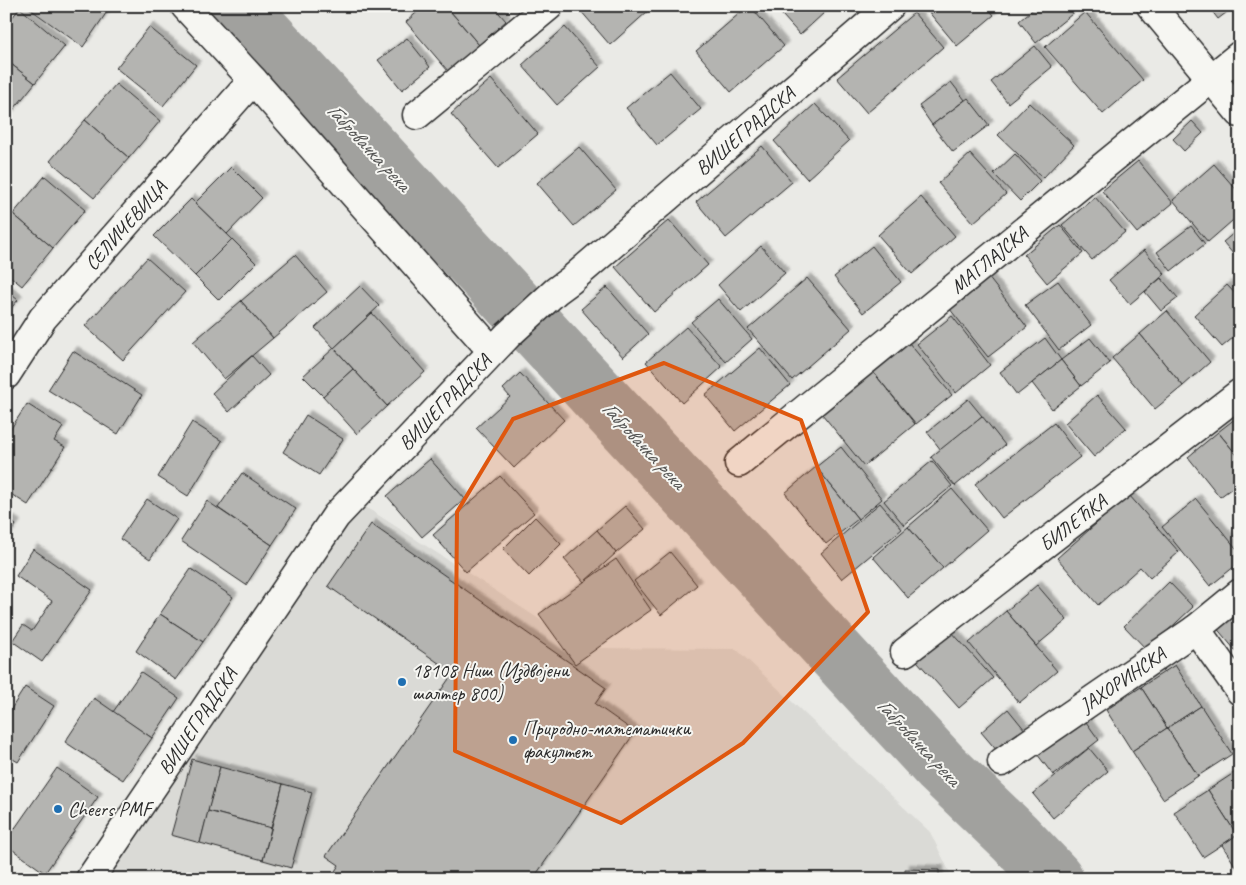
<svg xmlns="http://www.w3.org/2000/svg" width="1246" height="885" viewBox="0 0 1246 885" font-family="Caveat,sans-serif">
<defs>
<filter id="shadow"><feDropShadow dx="4.5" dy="-4.5" stdDeviation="1" flood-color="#0004"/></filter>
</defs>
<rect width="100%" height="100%" fill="#eaeae6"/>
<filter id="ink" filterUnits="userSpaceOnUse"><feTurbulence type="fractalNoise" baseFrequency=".02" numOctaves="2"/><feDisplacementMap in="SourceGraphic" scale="10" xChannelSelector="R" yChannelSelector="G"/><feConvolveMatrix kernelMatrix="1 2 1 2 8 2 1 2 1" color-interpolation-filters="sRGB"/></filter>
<g filter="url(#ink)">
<!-- built -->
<polygon fill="#dadad6" points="358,502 584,648 736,649 930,832 953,879 99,879"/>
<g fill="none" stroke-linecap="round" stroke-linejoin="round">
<!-- river -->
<polyline stroke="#a1a19e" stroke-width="59" points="238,6 941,767 1015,838 1054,879"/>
</g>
<!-- building -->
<g fill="#b4b4b1" stroke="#2b2b2b" filter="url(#shadow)">
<polygon points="26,6 111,6 83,47"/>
<polygon points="424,6 446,6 479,45 448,71 406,22"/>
<polygon points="446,6 493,6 506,21 479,45"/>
<polygon points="584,6 644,6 648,11 610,45 580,10"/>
<polygon points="748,6 750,6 784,46 731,92 696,51"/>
<polygon points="774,6 819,6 825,12 800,35"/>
<polygon points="932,6 986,6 994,15 957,46 927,10"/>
<polygon points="1037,6 1082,6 1036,43 1019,21"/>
<polygon points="1208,6 1235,6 1218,19"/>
<polygon points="20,8 65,46 35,83 6,60 6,25"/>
<polygon points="1085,12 1143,80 1103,114 1045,47"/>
<polygon points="914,13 943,47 867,113 837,78"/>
<polygon points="149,27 196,65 163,106 116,68"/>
<polygon points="565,27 600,67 557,105 522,65"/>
<polygon points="407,38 430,67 402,90 378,60"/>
<polygon points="1035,46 1052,67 1008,103 991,82"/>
<polygon points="6,60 35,83 6,119"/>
<polygon points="670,72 701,109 657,145 626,108"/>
<polygon points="491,79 538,134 498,168 451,114"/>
<polygon points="951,82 965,100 932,125 919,106"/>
<polygon points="116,84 160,121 129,158 85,120"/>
<polygon points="968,98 989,125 953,152 932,125"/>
<polygon points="1029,103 1074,145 1043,178 998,135"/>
<polygon points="815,104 849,141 807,179 774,141"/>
<polygon points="85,120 129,158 94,198 50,161"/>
<polygon points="1192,121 1203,133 1184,151 1173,139"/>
<polygon points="762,146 792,182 726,238 696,202"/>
<polygon points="579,147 616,190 574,226 537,183"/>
<polygon points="970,154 1006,194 973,223 938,183"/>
<polygon points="1015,154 1040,181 1020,201 994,174"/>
<polygon points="1138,161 1173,203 1137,233 1102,191"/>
<polygon points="1214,164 1240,194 1240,214 1208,242 1173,200"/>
<polygon points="231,167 262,198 227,234 195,203"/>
<polygon points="45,176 85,210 53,248 13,214"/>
<polygon points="921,197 955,236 912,274 878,235"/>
<polygon points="1095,197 1125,232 1092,260 1062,225"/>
<polygon points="191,199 232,239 195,276 154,236"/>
<polygon points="13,214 53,248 22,286 6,273 6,222"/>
<polygon points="669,220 708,265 654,312 615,267"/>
<polygon points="1060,225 1083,253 1047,283 1024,255"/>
<polygon points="1191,226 1205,244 1171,271 1157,252"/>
<polygon points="1240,228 1240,262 1223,242"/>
<polygon points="232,239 256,263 219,300 195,276"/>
<polygon points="761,246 785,273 741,312 718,285"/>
<polygon points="872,246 901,282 863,313 834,277"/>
<polygon points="1144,250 1165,274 1130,304 1109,280"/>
<polygon points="295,255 327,292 273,338 241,301"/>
<polygon points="147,258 185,292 123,360 85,326"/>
<polygon points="988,277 1027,327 988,357 949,308"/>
<polygon points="807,278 851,329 792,380 748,329"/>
<polygon points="1161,278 1178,298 1161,311 1145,292"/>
<polygon points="1058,281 1091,325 1059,350 1025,305"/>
<polygon points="1227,285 1240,299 1240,332 1222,347 1194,315"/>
<polygon points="360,286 379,306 334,348 315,328"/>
<polygon points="607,287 648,334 623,357 581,309"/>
<polygon points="6,290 18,300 6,314"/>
<polygon points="718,299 752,339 726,362 691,322"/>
<polygon points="241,301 273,338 224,379 193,342"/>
<polygon points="1167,311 1210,362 1183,386 1140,334"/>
<polygon points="372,313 425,372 387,406 334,348"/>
<polygon points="952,316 990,365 956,393 917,344"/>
<polygon points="686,327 722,367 682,403 646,362"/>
<polygon points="1140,334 1183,386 1155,409 1112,358"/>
<polygon points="1045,338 1061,360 1017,395 1000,372"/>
<polygon points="1090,338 1110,363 1081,386 1061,360"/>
<polygon points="909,343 952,395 916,424 873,372"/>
<polygon points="334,348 353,369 323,396 303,376"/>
<polygon points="760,348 790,385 735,431 705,395"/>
<polygon points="73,351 142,395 118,434 48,390"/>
<polygon points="252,356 269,375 229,412 212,393"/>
<polygon points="1061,360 1081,386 1052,409 1032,383"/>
<polygon points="353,369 387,406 357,434 323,396"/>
<polygon points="873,372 915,424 864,466 822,414"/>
<polygon points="520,373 564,420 514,468 476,428 510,397 503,389"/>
<polygon points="1097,395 1126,428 1094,457 1065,423"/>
<polygon points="968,399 982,416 941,450 927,432"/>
<polygon points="27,404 63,427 54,441 65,447 28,505 6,491 6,436"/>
<polygon points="306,415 343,439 319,475 283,452"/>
<polygon points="1240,415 1240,459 1218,432"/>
<polygon points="982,416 1005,445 955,486 931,457"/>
<polygon points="192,422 222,441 188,496 158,477"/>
<polygon points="1054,423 1080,457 1002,518 975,484"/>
<polygon points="1218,432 1240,459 1240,482 1220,497 1188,457"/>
<polygon points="841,447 882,499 858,519 816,467"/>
<polygon points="430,459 465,499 422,537 387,496"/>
<polygon points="932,461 952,486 904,525 884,501"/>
<polygon points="816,467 858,519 826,544 785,493"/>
<polygon points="242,473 296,509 272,545 218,508"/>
<polygon points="500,476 534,513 466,572 433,535"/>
<polygon points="952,489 987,530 943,568 908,527"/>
<polygon points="1129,495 1179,552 1150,578 1140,567 1098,605 1057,558"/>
<polygon points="147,499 177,519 150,559 120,539"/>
<polygon points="1196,499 1240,553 1240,562 1210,586 1162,527"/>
<polygon points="207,501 272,545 246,585 181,541"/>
<polygon points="880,503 902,529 842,579 821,553"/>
<polygon points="625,506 645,529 616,553 597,530"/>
<polygon points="535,517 561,544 529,576 503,549"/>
<polygon points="6,518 16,525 6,539"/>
<polygon points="371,524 606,688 595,704 635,732 533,879 330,879 339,865 326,856 453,673 328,586"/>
<polygon points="908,527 943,568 908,598 873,557"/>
<polygon points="597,530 616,553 584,582 564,559"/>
<polygon points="33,549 92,590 42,662 12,641 23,625 32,631 52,601 16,576"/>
<polygon points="670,552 697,585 661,615 634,581"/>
<polygon points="616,559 651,610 575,664 539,614"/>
<polygon points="191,569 233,597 203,642 160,614"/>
<polygon points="1169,582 1193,607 1147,650 1124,626"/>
<polygon points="1037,585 1067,620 1036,646 1006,611"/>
<polygon points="1240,606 1240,656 1215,626"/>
<polygon points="1006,611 1057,671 1019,703 969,643"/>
<polygon points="160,614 203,642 176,680 136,651"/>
<polygon points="951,631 993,678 959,708 917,661"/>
<polygon points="1175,665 1201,706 1167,728 1141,687"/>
<polygon points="141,672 179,698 152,738 113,712"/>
<polygon points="25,687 54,706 18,762 6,755 6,717"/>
<polygon points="1141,687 1167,728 1132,751 1106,710"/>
<polygon points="94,698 152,738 123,780 65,742"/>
<polygon points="1201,706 1232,754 1198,776 1167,728"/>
<polygon points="1008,709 1025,730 998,752 981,732"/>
<polygon points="1081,715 1099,740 1053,775 1034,750"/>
<polygon points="1167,728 1198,776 1163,799 1132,751"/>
<polygon points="1089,748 1108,771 1053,818 1033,794"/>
<polygon points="192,759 220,767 200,843 171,835"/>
<polygon points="220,767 283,784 271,828 208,811"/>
<polygon points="57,768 98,797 45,873 6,845 6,841"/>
<polygon points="1240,769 1240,833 1237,835 1208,790"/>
<polygon points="283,784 312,792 291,868 263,860"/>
<polygon points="1208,790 1237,835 1203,857 1174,812"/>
<polygon points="208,811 271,828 263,860 200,843"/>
<polygon points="1240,833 1240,873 1222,845"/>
<polygon points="905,869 939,870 939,879 905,879"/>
</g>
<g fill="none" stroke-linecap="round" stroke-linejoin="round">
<!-- street casing -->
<g stroke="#2b2b2b" stroke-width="31">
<g id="street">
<polyline points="185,6 253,80 492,351"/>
<polyline points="1151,6 1240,113"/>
<polyline points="417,115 549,6"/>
<path id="s1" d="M6,375L43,318L253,80"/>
<path id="s2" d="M739,463L1240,55"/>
<polyline points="1196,629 1240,691"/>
<path id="s3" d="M905,652L1240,393"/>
<path id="s4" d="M1002,762L1196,629L1240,593"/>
<path id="s5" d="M90,879L336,516L508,335L556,291L571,280L890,6"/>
</g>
</g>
<!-- street -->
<use href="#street" stroke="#f6f6f2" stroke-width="28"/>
</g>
</g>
<!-- marked area -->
<path fill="#df570e" fill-opacity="0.2" stroke="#df570e" stroke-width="4" stroke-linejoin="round" d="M664,363L801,420L868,612L743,743L621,823L455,751L457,512L513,419Z"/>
<!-- markers -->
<g fill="#1f6fb2" stroke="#f6f6f2" stroke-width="2">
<circle cx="402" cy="682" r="5"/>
<circle cx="513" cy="740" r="5"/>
<circle cx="58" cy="809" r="5"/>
</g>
<g text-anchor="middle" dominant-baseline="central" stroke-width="4" stroke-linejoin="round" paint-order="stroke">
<!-- street labels -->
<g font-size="20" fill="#2b2b2b" stroke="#f6f6f2">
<text stroke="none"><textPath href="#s5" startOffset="1001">ВИШЕГРАДСКА</textPath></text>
<text stroke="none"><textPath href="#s1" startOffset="192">СЕЛИЧЕВИЦА</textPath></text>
<text stroke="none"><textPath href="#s2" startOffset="322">МАГЛАЈСКА</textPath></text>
<text stroke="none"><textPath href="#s5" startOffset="596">ВИШЕГРАДСКА</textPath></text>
<text stroke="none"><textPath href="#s3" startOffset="212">БИЛЕЋКА</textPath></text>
<text stroke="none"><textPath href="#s4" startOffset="146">ЈАХОРИНСКА</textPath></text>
<text stroke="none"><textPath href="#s5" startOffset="191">ВИШЕГРАДСКА</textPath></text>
</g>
<!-- poi labels -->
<g font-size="20" fill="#2b2b2b" stroke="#f6f6f2" text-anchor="start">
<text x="412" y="670">18108 Ниш (Издвојени<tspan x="412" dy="23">шалтер 800)</tspan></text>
<text x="523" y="728">Природно-математички<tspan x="523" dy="23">факултет</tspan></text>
<text x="68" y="809">Cheers PMF</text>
</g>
<!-- water labels -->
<g font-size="21" font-style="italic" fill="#545453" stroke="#f6f6f2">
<text transform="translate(369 147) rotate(47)">Габровачка река</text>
<text transform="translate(644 445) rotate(47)">Габровачка река</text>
<text transform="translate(919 742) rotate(47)">Габровачка река</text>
</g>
</g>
<!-- margin -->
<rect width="1246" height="885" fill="none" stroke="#f6f6f2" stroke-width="25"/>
<rect x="12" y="12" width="1221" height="860" fill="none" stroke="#2b2b2b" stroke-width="2" filter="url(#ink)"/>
</svg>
